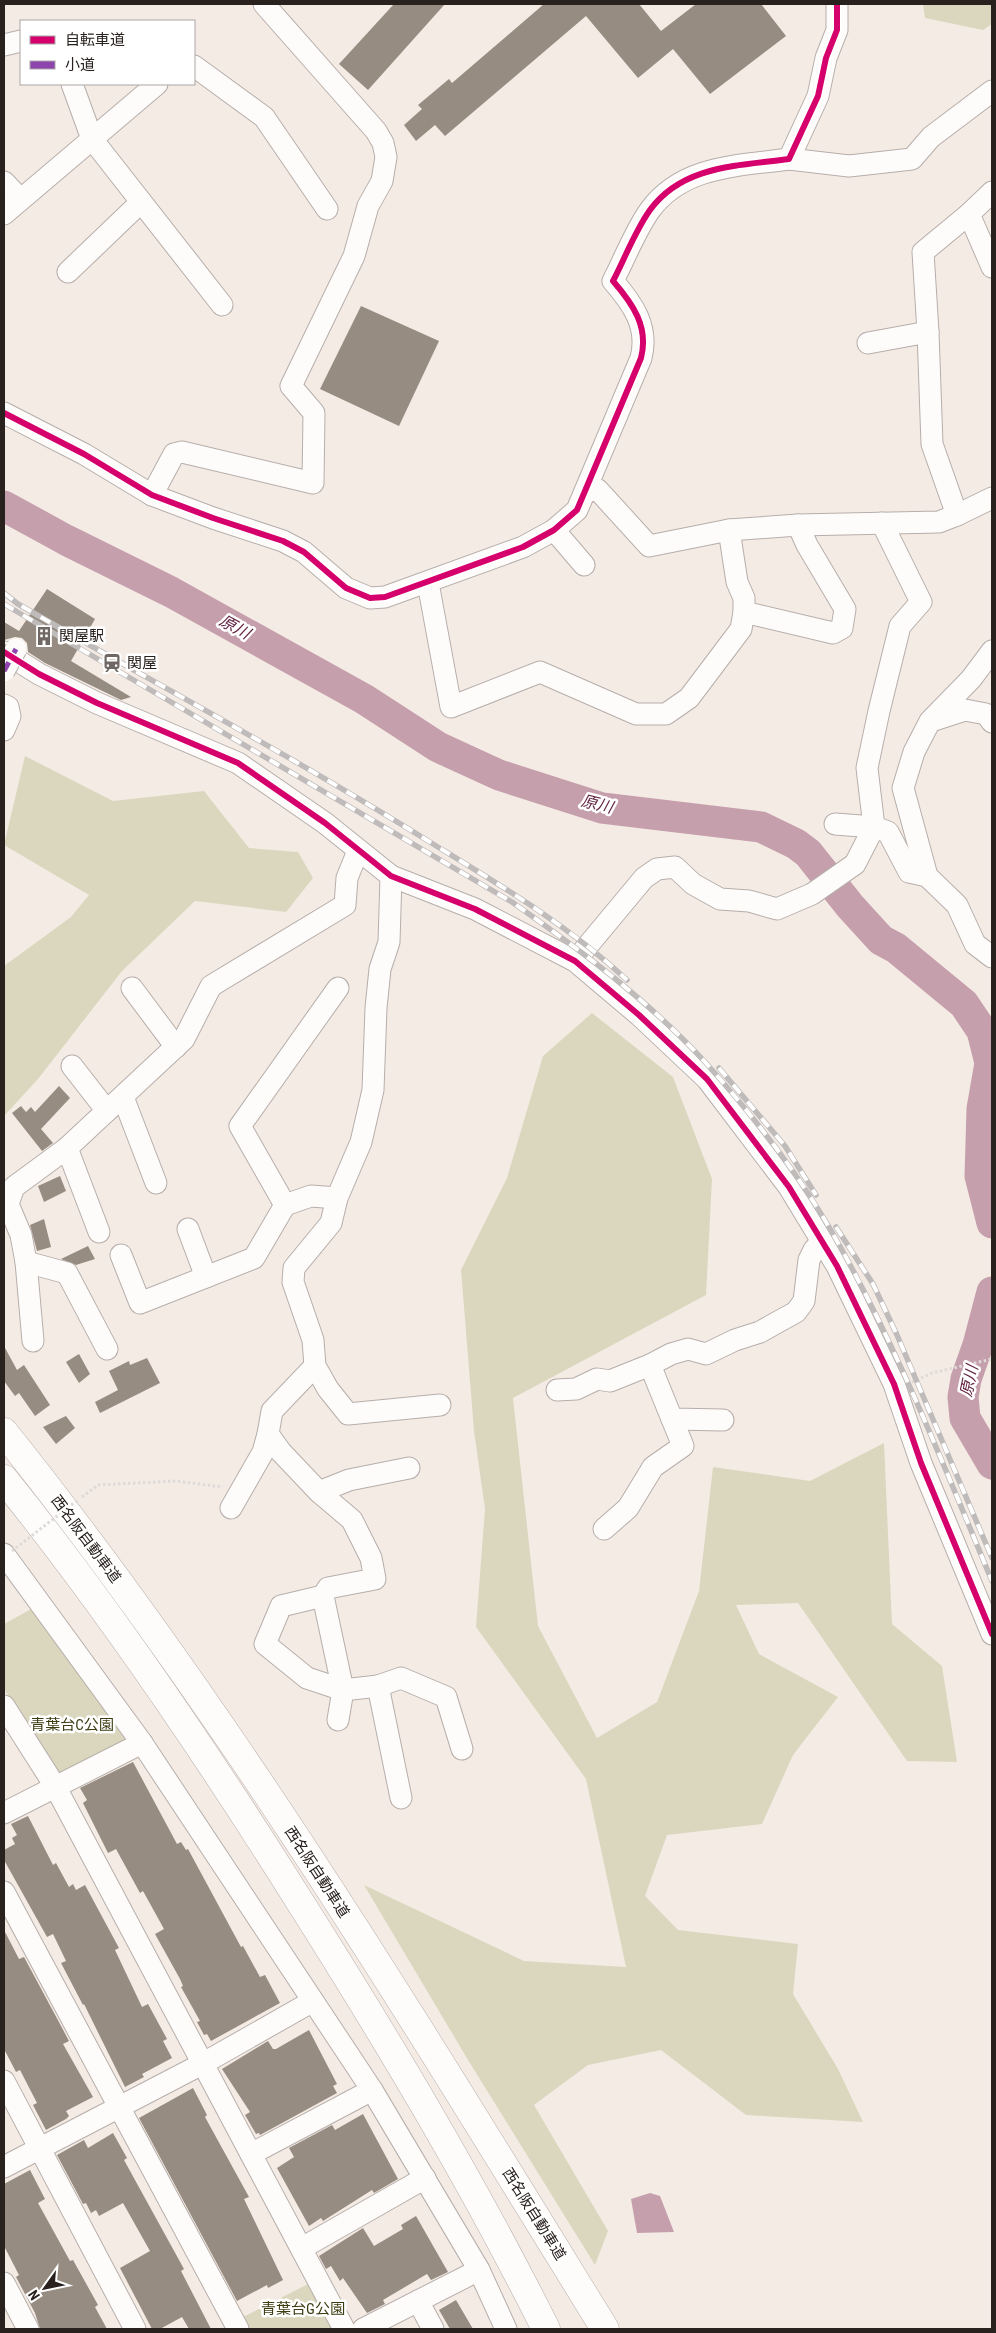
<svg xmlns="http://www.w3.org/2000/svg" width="996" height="2333" viewBox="0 0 996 2333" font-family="'Roboto Condensed','Noto Sans JP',sans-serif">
<rect width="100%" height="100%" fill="#f5ebe5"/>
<!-- green -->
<g fill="#dbd7be">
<polygon points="923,4 992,4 992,24 983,30 925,18"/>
<polygon points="25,756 113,801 204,791 249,848 298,852 313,878 286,912 195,901 122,971 38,1079 4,1116 4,966 71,917 89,895 4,845"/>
<polygon points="592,1013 673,1077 712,1179 706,1295 513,1398 538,1626 597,1738 657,1702 699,1591 713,1467 810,1481 884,1443 892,1624 942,1666 957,1762 907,1761 798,1603 736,1605 759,1654 838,1697 793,1755 762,1824 667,1835 645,1896 678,1930 798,1944 793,1994 838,2069 863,2122 746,2115 661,2050 588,2065 534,2105 608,2231 595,2265 468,2060 364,1885 524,1961 626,1967 586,1779 476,1627 485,1509 474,1431 461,1270 507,1178 543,1056"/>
<polygon points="33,1608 130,1742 59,1776 4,1689 4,1624"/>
<polygon points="312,2282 337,2329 247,2329 241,2318"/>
</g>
<!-- water -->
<polygon fill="#c69fac" points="650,2193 660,2196 674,2232 637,2233 631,2199"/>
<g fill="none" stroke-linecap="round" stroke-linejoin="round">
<!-- river -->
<g stroke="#c69fac" stroke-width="31">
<polyline points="4,506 66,540 171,592 364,699 438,747 499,775 602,808 761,827 796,844 808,853 850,906 881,940 896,948 964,1004 982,1031 990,1063 982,1109 980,1176 992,1223"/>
<polyline points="992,1292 978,1345 966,1379 963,1397 965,1418 992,1464"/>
</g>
</g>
<!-- building -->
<g fill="#968c81">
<polygon points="394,4 445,4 368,90 339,64"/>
<polygon points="544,4 639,4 661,31 696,4 761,4 786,36 710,94 673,49 638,78 586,16 445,136 435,125 416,141 404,125 422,109 418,105 449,79 452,83"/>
<polygon points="361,306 439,341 399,426 320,389"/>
<polygon points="47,589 95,619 71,661 131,697 121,700 45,663 28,652 27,643 22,638 15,637 4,640 4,622 19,631"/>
<polygon points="59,1086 70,1098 41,1129 53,1143 42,1151 12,1113 21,1106 26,1112 31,1107 35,1112"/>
<polygon points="60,1176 66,1191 44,1202 38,1186"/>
<polygon points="44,1219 51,1247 37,1251 30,1225"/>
<polygon points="88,1246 95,1259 76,1265 61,1259"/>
<polygon points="4,1346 17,1370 24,1365 50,1405 35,1416 19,1393 15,1396 4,1381"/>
<polygon points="79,1354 90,1374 79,1383 66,1362"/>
<polygon points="147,1358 160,1383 100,1413 95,1402 118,1390 109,1371 129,1361 130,1365"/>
<polygon points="66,1416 75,1428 56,1444 43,1427"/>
<polygon points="133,1762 177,1844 181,1842 186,1850 188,1849 241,1947 243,1946 260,1977 265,1975 280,2003 211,2041 207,2034 204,2035 197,2022 200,2021 181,1987 183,1986 180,1979 155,1934 164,1929 143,1891 140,1893 116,1849 108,1853 83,1803 87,1800 80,1788"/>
<polygon points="28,1816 53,1865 56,1863 69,1887 73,1884 76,1890 85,1885 119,1948 115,1950 142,2007 148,2004 167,2039 163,2041 172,2058 142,2074 144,2077 125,2087 84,2004 83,2005 61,1963 66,1961 53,1934 47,1937 4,1860 4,1850 15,1844 12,1838 17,1835 11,1824"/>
<polygon points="4,1930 19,1959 24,1957 60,2024 69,2041 63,2044 93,2097 66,2111 69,2116 66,2119 46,2130 33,2105 37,2103 20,2070 16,2072 4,2049"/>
<polygon points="309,2030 337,2084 333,2086 337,2093 260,2135 259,2133 256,2134 245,2115 250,2112 222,2069 268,2041 273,2049 276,2049"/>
<polygon points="193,2088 207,2115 205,2117 249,2197 244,2199 283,2280 268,2288 267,2285 237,2301 139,2118"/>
<polygon points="363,2114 398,2179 374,2193 372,2190 323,2221 321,2218 309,2226 277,2168 294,2157 289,2148 332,2125 335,2130"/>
<polygon points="113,2133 127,2158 124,2160 184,2269 181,2271 211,2329 189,2329 182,2317 160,2329 152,2329 120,2268 150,2251 123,2203 99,2216 96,2210 91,2213 86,2203 83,2204 57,2155 84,2140 88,2148"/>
<polygon points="30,2170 45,2199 38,2203 70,2261 73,2260 98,2305 95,2307 107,2329 40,2329 35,2313 16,2277 19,2275 4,2246 4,2184"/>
<polygon points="416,2216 448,2272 431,2280 427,2274 383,2300 385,2304 367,2313 343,2278 340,2281 331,2266 326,2269 319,2256 363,2228 374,2246 403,2229 401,2225"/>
<polygon points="456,2300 473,2329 450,2329 439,2310"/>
</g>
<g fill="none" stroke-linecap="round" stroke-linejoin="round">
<!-- minor casing -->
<g stroke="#b6aeaa" stroke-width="23">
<g id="minor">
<polyline points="4,45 21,41"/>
<polyline points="194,66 264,117 327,209"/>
<polyline points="72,84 92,139 222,305"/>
<polyline points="789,159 849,166 912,159 931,137 992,91"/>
<polyline points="4,182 20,199"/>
<polyline points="992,192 969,214 992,267"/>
<polyline points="4,214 157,84"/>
<polyline points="68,272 140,203"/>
<polyline points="928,332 932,444 957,515 992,498"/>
<polyline points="868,343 928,332 923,252 969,214"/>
<path d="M4,413L84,454L152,495L213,518L283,541L304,552L346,588L370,598L385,597L523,547L554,530L577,510L641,358C649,327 633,304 613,281C625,258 635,231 650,210C683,165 739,166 789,159L818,96L826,58L837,30V4"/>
<polyline points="587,491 598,490 649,546 729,530 737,582 744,598 744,612 833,633 842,628 845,609 807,545 798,525"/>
<polyline points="152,495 174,454 182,452 313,483 314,413 291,386 354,256 368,206 382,181 386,157 383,143 376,131 264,4"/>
<polyline points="554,530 584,565"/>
<polyline points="729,530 798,525 939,522 957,515"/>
<polyline points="428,583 451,707 540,672 636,714 666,714 689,698 741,629 744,612"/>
<polyline points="992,651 971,679 930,721 914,752 903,788 927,876 957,905 975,944 992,957"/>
<polyline points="4,652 39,674 97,703 238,763 325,823 391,876 475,909 575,961 639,1015 707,1079 789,1187 837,1266 894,1384 921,1463 992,1634"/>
<polyline points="4,705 8,707 10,716 4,730"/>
<polyline points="931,721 965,710 986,714 992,722"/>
<polyline points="835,824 874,827 867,768 879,711 900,626 921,602 882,523"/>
<polyline points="391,876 389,942 380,969 376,1008 373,1090 361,1142 337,1198 331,1223 294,1268 293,1282 313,1340 315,1366 328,1389 348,1414 440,1405"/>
<polyline points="575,961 644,878 657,869 675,867 693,884 720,899 749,901 777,909 812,894 855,864 874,827 888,832 909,872 927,876"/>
<polyline points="132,988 176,1047"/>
<polyline points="72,1066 107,1111"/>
<polyline points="123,1097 156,1183"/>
<polyline points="67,1148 99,1232"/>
<polyline points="285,1205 240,1126 338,988"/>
<polyline points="188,1229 206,1277"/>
<polyline points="121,1255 140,1303 254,1258 285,1205 311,1196 337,1198"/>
<polyline points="26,1262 67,1273 107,1349"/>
<polyline points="33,1341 26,1262 21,1235 8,1204 14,1187 67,1148 184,1039 211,986 345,905 347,878 358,851"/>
<polyline points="650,1365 672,1419 723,1420"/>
<polyline points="315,1366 272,1411 268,1434 281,1452 319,1492 349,1480 409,1468"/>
<polyline points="557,1390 576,1389 597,1379 610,1381 650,1365 671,1354 688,1349 706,1354 735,1340 760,1332 776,1323 796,1312 804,1301 809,1260 814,1250 822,1241"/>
<polyline points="319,1492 352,1520 371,1558 375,1579 328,1588 323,1596 343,1690 378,1686 401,1798"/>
<polyline points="231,1508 263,1452 268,1434"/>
<polyline points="604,1529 628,1508 653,1467 683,1446 672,1419"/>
<polyline points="4,1554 142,1743 372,2090 479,2270 506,2329"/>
<polyline points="323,1596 281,1606 265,1644 307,1678 343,1690 338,1720"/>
<polyline points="378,1686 401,1678 446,1697 462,1749"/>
<polyline points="4,1706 55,1786 344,2329"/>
<polyline points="4,1813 142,1743"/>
<polyline points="4,1892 238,2329"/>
<polyline points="4,2081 135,2329"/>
<polyline points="251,2154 372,2090"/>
<polyline points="4,2167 202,2064 313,2001"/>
<polyline points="302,2248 425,2178"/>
<polyline points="4,2283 28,2329"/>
<polyline points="418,2301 433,2329"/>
<polyline points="363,2329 479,2270"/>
</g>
</g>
<!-- highway casing -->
<g stroke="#b6aeaa" stroke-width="29">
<g id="highway">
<path d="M4,1432C229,1713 416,2023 605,2329"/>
<path d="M4,1479C110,1610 205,1751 295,1894C385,2036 471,2179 546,2329"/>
</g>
</g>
<!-- path -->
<g stroke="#dddad8" stroke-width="3" stroke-dasharray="2.5 2.5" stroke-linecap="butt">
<polyline points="912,1382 932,1373 992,1359"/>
<polyline points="82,1497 98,1485 176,1481 223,1487"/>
</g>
<!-- minor -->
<use href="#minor" stroke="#fefcfb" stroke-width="21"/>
<!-- highway -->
<use href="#highway" stroke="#fefcfb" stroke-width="28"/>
<!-- rail casing -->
<g stroke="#bebbba" stroke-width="5.5">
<g id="rail">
<path d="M4,593L18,604C156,684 297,759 433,844C500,885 569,926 627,980"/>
<path d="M4,604L512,902C580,950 648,1000 705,1062C749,1111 792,1165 826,1222C893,1336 941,1459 992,1581"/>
<polyline points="719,1068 785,1146 816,1195"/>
<polyline points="836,1227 873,1284 897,1335 992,1558"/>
</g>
</g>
<!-- rail -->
<use href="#rail" stroke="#fff" stroke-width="4" stroke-dasharray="11" stroke-linecap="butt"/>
<!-- minor-bridge casing -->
<g stroke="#b6aeaa" stroke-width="23" stroke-linecap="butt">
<polyline id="minor-bridge" points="4,671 16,649"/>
</g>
<!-- path-bridge -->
<polyline stroke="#dddad8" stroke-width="3" stroke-dasharray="2.5 2.5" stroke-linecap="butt" points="12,1551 79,1499"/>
<!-- minor-bridge -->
<use href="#minor-bridge" stroke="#fefcfb" stroke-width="21"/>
<!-- quiet -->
<polyline stroke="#8e44ad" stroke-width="5" stroke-dasharray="10 5" stroke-linecap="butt" points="4,671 16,649"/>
<!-- cycleway casing -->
<g stroke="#fff" stroke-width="9">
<g id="cycleway">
<path d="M4,413L84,454L152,495L213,518L283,541L304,552L346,588L370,598L385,597L523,547L554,530L577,510L641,358C649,327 633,304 613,281C625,258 635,231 650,210C683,165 739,166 789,159L818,96L826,58L837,30V4"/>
<polyline points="4,652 39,674 97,703 238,763 325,823 391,876 475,909 575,961 639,1015 707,1079 789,1187 837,1266 894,1384 921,1463 992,1634"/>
</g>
</g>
<!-- cycleway -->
<use href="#cycleway" stroke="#d6006c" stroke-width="6"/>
</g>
<!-- icons -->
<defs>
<g id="building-bare" transform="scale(1.5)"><path d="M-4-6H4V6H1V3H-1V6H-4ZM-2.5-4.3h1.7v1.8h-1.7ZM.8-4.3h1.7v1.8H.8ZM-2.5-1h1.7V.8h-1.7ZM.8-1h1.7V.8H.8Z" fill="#706864" stroke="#fff" stroke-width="2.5" paint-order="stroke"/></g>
<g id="station-bare" transform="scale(1.5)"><path d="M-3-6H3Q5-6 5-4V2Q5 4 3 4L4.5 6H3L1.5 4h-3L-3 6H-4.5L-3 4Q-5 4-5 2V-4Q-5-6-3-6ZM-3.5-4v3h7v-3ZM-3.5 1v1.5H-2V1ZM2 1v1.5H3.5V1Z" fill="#706864" stroke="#fff" stroke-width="2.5" paint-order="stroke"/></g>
</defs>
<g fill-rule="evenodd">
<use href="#building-bare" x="44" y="636"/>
<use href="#station-bare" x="112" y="663"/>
</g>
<g text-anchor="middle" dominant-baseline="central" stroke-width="5" stroke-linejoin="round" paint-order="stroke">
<!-- poi labels -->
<g font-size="15" fill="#28211e" stroke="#fff" text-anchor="start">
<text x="59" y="636">関屋駅</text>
<text x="127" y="663">関屋</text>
</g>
<!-- street labels -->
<g font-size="15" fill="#28211e" stroke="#fff">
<text transform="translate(86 1539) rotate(53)">西名阪自動車道</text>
<text transform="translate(317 1872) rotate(57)">西名阪自動車道</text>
<text transform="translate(534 2214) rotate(58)">西名阪自動車道</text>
</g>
<!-- park labels -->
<g font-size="15" fill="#3d3c13" stroke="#fff">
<text x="72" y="1725">青葉台C公園</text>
<text x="303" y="2309">青葉台G公園</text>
</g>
<!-- water labels -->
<g font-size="16" font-style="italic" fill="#622240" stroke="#fff">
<text transform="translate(235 627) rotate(29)">原川</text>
<text transform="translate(597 804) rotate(14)">原川</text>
<text transform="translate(969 1381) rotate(-78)">原川</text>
</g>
</g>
<!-- border -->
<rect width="996" height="2333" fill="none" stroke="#28211e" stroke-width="10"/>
<!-- legend -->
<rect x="20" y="20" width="175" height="65" fill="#ffffff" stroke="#a9a6a5"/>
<rect x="30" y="36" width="25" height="8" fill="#d6006c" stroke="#a9a6a5"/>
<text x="65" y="45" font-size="15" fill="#28211e">自転車道</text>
<rect x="30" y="61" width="25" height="8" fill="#8e44ad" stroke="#a9a6a5"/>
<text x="65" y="70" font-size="15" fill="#28211e">小道</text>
<!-- north arrow -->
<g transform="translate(45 2288) rotate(237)" stroke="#ffffff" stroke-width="4" paint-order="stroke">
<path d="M0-4L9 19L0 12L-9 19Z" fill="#28211e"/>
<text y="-8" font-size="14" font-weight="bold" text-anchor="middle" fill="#28211e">N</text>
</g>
</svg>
